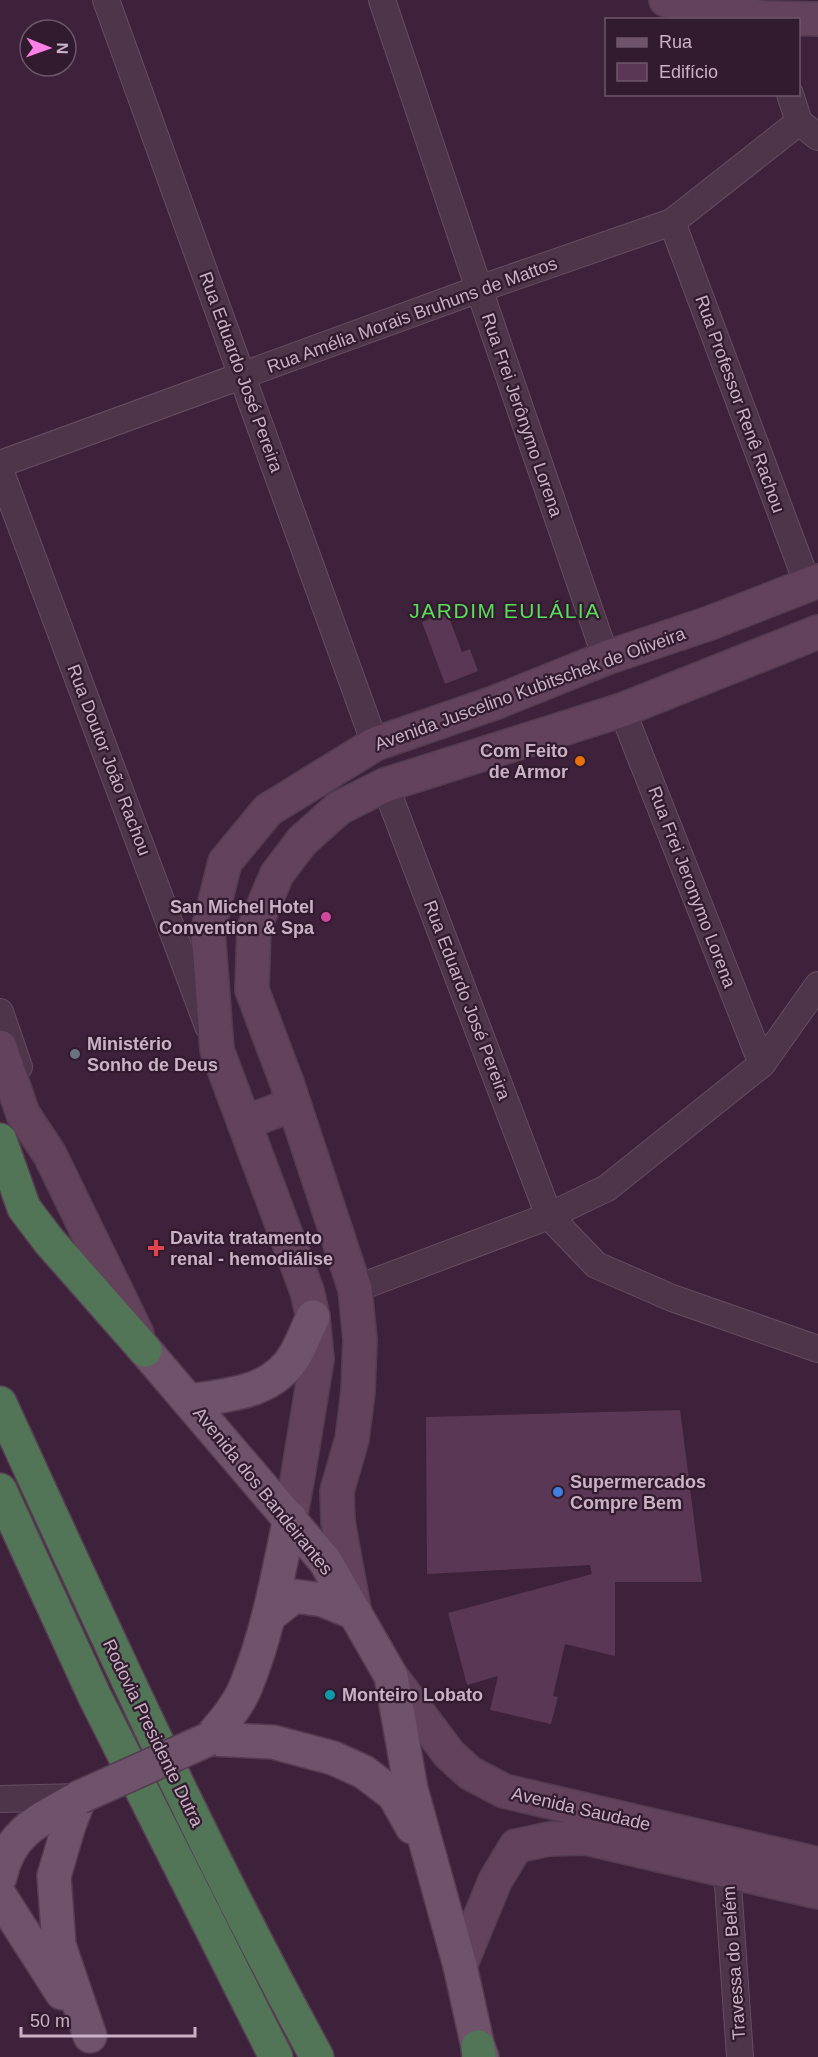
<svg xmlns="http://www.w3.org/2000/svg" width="818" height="2057" viewBox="0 0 818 2057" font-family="Arial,sans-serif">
<rect width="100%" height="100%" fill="#3e213a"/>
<!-- building -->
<g fill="#5a3855">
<polygon points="447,612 462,652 470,649 478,671 445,684 422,622"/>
<polygon points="680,1410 702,1582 615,1582 615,1656 565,1644 553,1696 558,1697 551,1724 490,1710 498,1676 467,1685 448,1613 592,1574 590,1565 427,1574 426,1417"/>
</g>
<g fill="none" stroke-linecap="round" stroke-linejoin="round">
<!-- street casing -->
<g stroke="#664e62" stroke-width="28">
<g id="street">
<polyline points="106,0 375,744"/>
<polyline points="382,0 479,289 606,658"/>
<polyline points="790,94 799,122 818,137"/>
<polyline points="672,222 808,585"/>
<polyline points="0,464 479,289 672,222 799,122"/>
<polyline points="0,470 208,1026"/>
<polyline points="622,710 762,1064"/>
<polyline points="385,785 549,1216 596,1265 672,1298 818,1349"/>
<polyline points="0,1012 19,1067"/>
<polyline points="355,1289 549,1216 607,1188 762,1064 818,985"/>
<polyline points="0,1799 80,1797"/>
<polyline points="727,1870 740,2057"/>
</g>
</g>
<!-- secondary casing -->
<g stroke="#543c50" stroke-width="36">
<g id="secondary">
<polyline points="666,0 764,18 818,19"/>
<polyline points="0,1047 23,1114 50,1155 137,1334"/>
<polyline points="244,1123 294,1104"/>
<polyline points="290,1518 297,1481 317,1359 313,1317 307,1291 217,1050 208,930 225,862 268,810 375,744 494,703 606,658 710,623 818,581"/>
<polyline points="354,1609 338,1522 337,1491 352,1439 358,1392 360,1340 355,1289 287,1083 252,990 254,928 277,874 302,841 339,808 385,785 622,710 818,632"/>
<polyline points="391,1676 449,1754 470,1773 504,1791 818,1864"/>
<polyline points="460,1966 495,1881 516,1846 549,1839 586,1838 818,1892"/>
</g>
</g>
<!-- primary casing -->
<g stroke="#543c50" stroke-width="36">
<g id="primary">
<polyline points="145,1350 325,1561 391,1676 411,1789 460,1966 478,2047 482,2057"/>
<path d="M189,1401C228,1395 273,1393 295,1355C302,1343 307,1329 313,1317"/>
<polyline points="269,1616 294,1596 323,1600 355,1613"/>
<polyline points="209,1739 273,1742 333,1758 364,1772 394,1795 412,1827"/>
<path d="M209,1739C223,1723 238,1706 246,1686C268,1632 278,1575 290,1518"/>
<polyline points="80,1797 69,1825 54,1876 59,1945 90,2036"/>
<path d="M0,1877C10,1830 42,1819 80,1797"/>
<polyline points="0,1896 62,1993"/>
</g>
</g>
<!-- highway casing -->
<g stroke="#563e52" stroke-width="36">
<g id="highway">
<polyline points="0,1140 24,1208 49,1241 145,1350"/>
<path d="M0,1403C101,1624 201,1844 317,2057"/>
<polyline points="0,1490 94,1695 276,2057"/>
<polyline points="478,2047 479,2057"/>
</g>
</g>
<!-- street -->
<use href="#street" stroke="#4e354a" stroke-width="26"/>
<!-- secondary -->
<use href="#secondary" stroke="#62435b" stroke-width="33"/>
<!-- primary -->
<use href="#primary" stroke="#6e536a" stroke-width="33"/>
<!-- highway -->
<use href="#highway" stroke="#527558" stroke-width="33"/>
<!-- primary-bridge casing -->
<g stroke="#543c50" stroke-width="36" stroke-linecap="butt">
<polyline id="primary-bridge" points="80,1797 209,1739"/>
</g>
<!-- primary-bridge -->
<use href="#primary-bridge" stroke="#6e536a" stroke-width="33"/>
</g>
<!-- markers -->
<circle fill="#e8710a" stroke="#331b2f" stroke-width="2" cx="580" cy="761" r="6"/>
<circle fill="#d1479c" stroke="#331b2f" stroke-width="2" cx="326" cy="917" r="6"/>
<circle fill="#6b7280" stroke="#331b2f" stroke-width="2" cx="75" cy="1054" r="6"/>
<path fill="#e0444e" stroke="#331b2f" stroke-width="2" d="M153 1239h6v6h6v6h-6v6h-6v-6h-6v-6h6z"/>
<circle fill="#3f7fe0" stroke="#331b2f" stroke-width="2" cx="558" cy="1492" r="6"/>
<circle fill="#0f9aa8" stroke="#331b2f" stroke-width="2" cx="330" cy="1695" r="6"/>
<g text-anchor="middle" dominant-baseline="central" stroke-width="4.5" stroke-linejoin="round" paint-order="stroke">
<!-- street labels -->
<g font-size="18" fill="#cab1c5" stroke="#331b2f">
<text transform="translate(412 315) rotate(-20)">Rua Amélia Morais Bruhuns de Mattos</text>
<text transform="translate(241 372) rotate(70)">Rua Eduardo José Pereira</text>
<text transform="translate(740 404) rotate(70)">Rua Professor Renê Rachou</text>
<text transform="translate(522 415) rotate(71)">Rua Frei Jerônymo Lorena</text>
<text transform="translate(530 689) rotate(-20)">Avenida Juscelino Kubitschek de Oliveira</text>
<text transform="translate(109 760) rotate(69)">Rua Doutor João Rachou</text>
<text transform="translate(692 887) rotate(69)">Rua Frei Jeronymo Lorena</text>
<text transform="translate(467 1000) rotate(69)">Rua Eduardo José Pereira</text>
<text transform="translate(263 1491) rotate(51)">Avenida dos Bandeirantes</text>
<text transform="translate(153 1733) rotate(64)">Rodovia Presidente Dutra</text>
<text transform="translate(581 1809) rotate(13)">Avenida Saudade</text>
<text transform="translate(734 1963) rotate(-94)">Travessa do Belém</text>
</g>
<!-- poi labels -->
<g font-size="18" font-weight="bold" fill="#cab1c5" stroke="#331b2f" text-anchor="start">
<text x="568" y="751" text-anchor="end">Com Feito<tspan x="568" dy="21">de Armor</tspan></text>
<text x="314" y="907" text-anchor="end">San Michel Hotel<tspan x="314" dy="21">Convention &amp; Spa</tspan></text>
<text x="87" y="1044">Ministério<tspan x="87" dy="21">Sonho de Deus</tspan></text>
<text x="170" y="1238">Davita tratamento<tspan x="170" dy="21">renal - hemodiálise</tspan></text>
<text x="570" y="1482">Supermercados<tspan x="570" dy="21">Compre Bem</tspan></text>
<text x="342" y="1695">Monteiro Lobato</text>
</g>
<!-- quarter labels -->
<g font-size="21" letter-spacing="1.5" fill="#59dd5b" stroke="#331b2f">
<text x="505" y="610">JARDIM EULÁLIA</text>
</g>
</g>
<!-- legend -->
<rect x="605" y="18" width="195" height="78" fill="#331b2f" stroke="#6f576b" stroke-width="1.5"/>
<rect x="617" y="38" width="30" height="9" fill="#6e536a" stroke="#6f576b" stroke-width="1.5"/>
<text x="659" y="48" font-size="18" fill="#cab1c5">Rua</text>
<rect x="617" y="63" width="30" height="18" fill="#5a3855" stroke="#6f576b" stroke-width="1.5"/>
<text x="659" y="78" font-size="18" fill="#cab1c5">Edifício</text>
<!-- north arrow -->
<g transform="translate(48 48) rotate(91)"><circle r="28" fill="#331b2f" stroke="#6f576b" stroke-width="1.5"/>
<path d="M0-4.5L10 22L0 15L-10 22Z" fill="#ff81e6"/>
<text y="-9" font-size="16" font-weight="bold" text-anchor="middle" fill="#cab1c5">N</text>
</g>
<!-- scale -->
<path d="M21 2027v9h174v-9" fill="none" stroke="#cab1c5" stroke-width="3"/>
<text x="30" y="2027" font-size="18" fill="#cab1c5" stroke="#331b2f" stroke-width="4.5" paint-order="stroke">50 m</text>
</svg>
